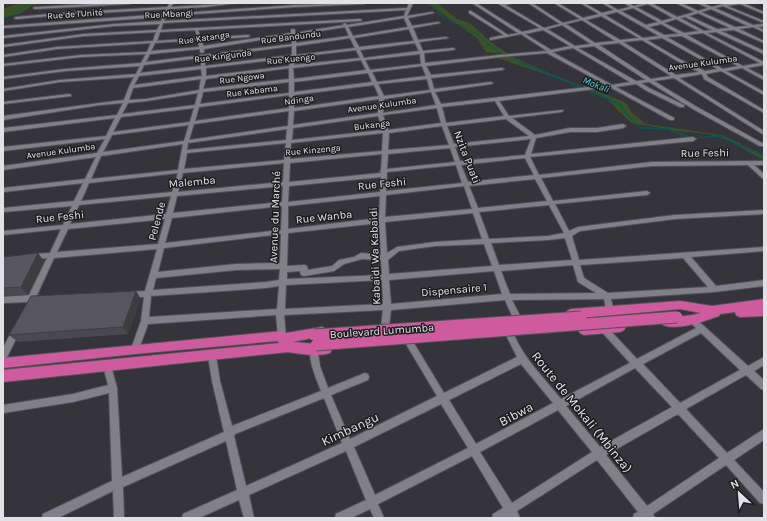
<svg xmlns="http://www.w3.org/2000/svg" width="767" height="521" viewBox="0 0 767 521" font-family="Karla,sans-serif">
<rect width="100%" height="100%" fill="#35343b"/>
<!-- green -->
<g fill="#3d5126">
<polygon points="19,3 111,3 43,4 32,6 19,14 3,18 3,9"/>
<polygon points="427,3 437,3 457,19 470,23 492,43 510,55 486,52 477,38"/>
<polygon points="489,55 513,57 556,76 622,101 627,104 631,112 646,124 722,135 764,155 764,160 729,141 708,134 677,131 632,123 619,112 607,98 584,87"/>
</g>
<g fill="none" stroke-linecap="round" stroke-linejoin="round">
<!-- stream-far1 -->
<g stroke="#075759" stroke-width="1">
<polyline points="96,3 110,3"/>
<polyline points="431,3 431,5 439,8 437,13 476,34 501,54 522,63"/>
<polyline points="3,18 13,15 29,3"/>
</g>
<!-- stream -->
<polyline stroke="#075759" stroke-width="1.5" points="520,62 620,104 627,115 641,128 668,129 691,138 719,136 764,156"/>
<!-- minor casing -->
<g stroke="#545259" stroke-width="2">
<g id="minor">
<polygon points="111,3 132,3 130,4 35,9 33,8 35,7"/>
<path d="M170,3H174L171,7L237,3L205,7L169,9L167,14L295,5L366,3L364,4L295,7L166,16L164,21L407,8L409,3H413L407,16L432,12L434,13L408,18L412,26L438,22L440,23L413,28L418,40L446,37L448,38L419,42L423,51L453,48L455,49L453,50L424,53L425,63L500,55L547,51L521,34L490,40V38L504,35L469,13V11H471L508,35L518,33L472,3H476L522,32L540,28L497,3H514L505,5L544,28L560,24L528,3H532L563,23L580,19L554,3H558L583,18L599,14L580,3H584L602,13L614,10L602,3H606L618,10L630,7L624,3H629L634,6L645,3H651L677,17L695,12L676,3H681L698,11L708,8L697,3H702L712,7L723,4L743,3L764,12V14L740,4L727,6L764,21V23L723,6L715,8L753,25L764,24V26L758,27L764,30V32L753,27L739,29L764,41V43L734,30L721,31L764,51V54L716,32L707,33L764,62V65L747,68L764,77V80L742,68L726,71L764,92V95L721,71L706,74L708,77L764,110V113L704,79L702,74L679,78L764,131V135L674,78L654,81L697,107L762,143L764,142V146H760L693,109L649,82L641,83L651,89L684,105V107H680L647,91L636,84L616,87L674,118V120H670L610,87L499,101L509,116L563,110V111L561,112L512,118L535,135L570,128H597L623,124L626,126L623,128L597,132H570L536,138L531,154L693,137L696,139L693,141L530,157L539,175L652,162L764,161V165H754L764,174V179L762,178L748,165L652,166L541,178L553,201L647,191L650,193L647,195L555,204L569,231L578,227L675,215L764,210V214L675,219L580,231L572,236L579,260L764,247V251L691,257L716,286L764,280V286L714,292L611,299L614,311L613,313L610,314L607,313L604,299L512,300L521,318L514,335C525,360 544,378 561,399L630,363L600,330L599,328L600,326L603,325L606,326L637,359L696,328L688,320L689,318L692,317L695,318L748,366L764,357V365L754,371L764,380V390L761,389L746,375L686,409L727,453L764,429V440L734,460L764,492V504L760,503L726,465L653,514L655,518H633L634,514L638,512L597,460L517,511L520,518H509L508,517L507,518H492L493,514L503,508L472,456L378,504L384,518H374L370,509L351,518H335L336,514L366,500L346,451L249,495L254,518H244L239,500L199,518H182L183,514L237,490L226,441L123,487L124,518H114L113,491L58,518H42L43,514L112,481L109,393L73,402L3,413V405L73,394L108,385L103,366L104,363L107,362L110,363L111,366L117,388L122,477L224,432L212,381L208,356L209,353L212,352L215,353L216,356L220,381L232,426L321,391C317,380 307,359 311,347L314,346L317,347L320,366L328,388L365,373L368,374L369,377L368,380L331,395L350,439L437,396L406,344L405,342L406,340L409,338L412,340L444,393L517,357L506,335L513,318L505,300L391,310L389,327L388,329L385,330L382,329L381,327L383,310L284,315L286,336L285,338L282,339L279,338L278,336L276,315L148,324L139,349L138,352L135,353L132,352L131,349L141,321L144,297L128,298L125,297L124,295L125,293L128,292L145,291L157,249L54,258L37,295L41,296L42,298L41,300L31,303L28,302L3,303V297L29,295L47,258L33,260L30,257L33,254L50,253L61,229L3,235V231L63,225L72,206L3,212V208L74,201L83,183L3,192V188L85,179L96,157L3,170V166L97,153L105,139L3,151V147L106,136L115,118L3,132V128L117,115L123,103L100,105L3,120V116L100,103L124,100L129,87L134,77L60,82L3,91V89L60,80L136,74L140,66L65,71L3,79V77L65,69L141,63L146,54L81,57L3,66V64L81,55L147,52L151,43L57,49L3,57V55L57,47L153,41L156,32L84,36L3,47V45L84,34L157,30L160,24L114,26L3,38V36L114,24L161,21L163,17L3,28V26L164,14L166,9L61,15L16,19L14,18L16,17L61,13L167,7ZM648,4L673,18L662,21L636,7ZM633,8L658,22L646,25L621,11ZM711,9L748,26L735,27L701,12ZM406,10L404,16L347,25L345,23L343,24L344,25L295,33V30L293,29L291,30V33L203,46L202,40L248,37L250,36L248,35L201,38L198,30L360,21L362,20L360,19L161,30L163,23ZM617,12L659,36L643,38L605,15ZM698,13L730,28L717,29L689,16ZM601,16L639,38L620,40L586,20ZM685,17L712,30L704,31L680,18ZM404,18L408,27L353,36L348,27ZM676,19L699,31L684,33L664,23ZM582,20L615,41L595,43L566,24ZM661,24L679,34L664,35L649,27ZM562,25L591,44L575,46L547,29ZM345,27L349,36L296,43L295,35ZM409,29L414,41L359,47L354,38ZM195,30L198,38L157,41L160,32ZM543,30L570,46L551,50L525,34ZM703,33L760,63L743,66L687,35ZM291,35L292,44L146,62L150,54L200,49V52L202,53L204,52V49ZM682,36L738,66L723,69L667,37ZM350,38L355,48L296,55V46ZM662,38L718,69L705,71L681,60L647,40ZM198,40L199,47L151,51L155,43ZM642,40L679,62L699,72L676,75L623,42ZM415,43L419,51L364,58L360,50ZM619,43L671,76L651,79L599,45ZM292,46V55L205,66V62L203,61L201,62V66L140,73L144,65ZM594,46L646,80L636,81L578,48ZM573,48L630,82L612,85L552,52ZM356,50L360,58L294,65L296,57ZM547,53L606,85L441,104L435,92L491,84L493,83L491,82L434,89L431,78L502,70L504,69L502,68L431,75L426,66L500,57ZM420,54L421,64L370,70L365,60ZM291,58L289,66L206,76V68ZM361,60L366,70L294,79L293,68ZM422,66L426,76L377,82L372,72ZM289,68V79L203,89L206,79ZM201,69L202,76L134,85L139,76ZM368,73L372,82L294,92V82ZM201,79L199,90L146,99L129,100L133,88ZM427,79L430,90L384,96L378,84ZM289,82V93L200,104L203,92ZM374,85L379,96L294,108V95ZM431,92L436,105L383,113L384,99ZM198,93L195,105L122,114L128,103L146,101ZM289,95V108L195,121L199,107ZM379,99L378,113L293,125L294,111ZM495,101L504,116L446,123L442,107ZM194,108L190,122L113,132L121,117ZM437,108L441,123L388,130L383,115ZM289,111L288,126L189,140L194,124ZM378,116L383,130L292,140L293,128ZM506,119L529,136L454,144L447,126ZM189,125L184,141L103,152L112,135ZM442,126L449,145L388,150L389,133ZM287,129L286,140L187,150L188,143ZM383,133L382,151L290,159L291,143ZM531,139L525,155L460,161L455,147ZM286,143L284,160L184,169L187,153ZM183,144L178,170L91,179L101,156ZM450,148L455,162L387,169L388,154ZM382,154L381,170L380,171L381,173L289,182L290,163ZM525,158L534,175L468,182L461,165ZM284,163L283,182L178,192L183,173ZM456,165L462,183L386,191L387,172ZM178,173L172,192L81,201L89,183ZM381,177L380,192L288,202L289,186ZM535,179L547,201L478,208L469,186ZM283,186L282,202L173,213L177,196ZM464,186L472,209L385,217L386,195ZM171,196L166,214L70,224L79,205ZM380,196L379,218L288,229V206ZM549,205L564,233L548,236L489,239L479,212ZM282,206L281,230L165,243L172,218ZM473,213L482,239L435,242L397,247L387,253L385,222ZM165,219L158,244L57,252L68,229ZM379,223L381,255L361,253L354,257L339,260L332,266L308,270L307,266L304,265L287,266L288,233ZM281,234L280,263L236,264L158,272L164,248ZM565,238L572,260L499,265L491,243L548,240ZM484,244L492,266L389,274L388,260L399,251L435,246ZM683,258L708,287L608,293L584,278L580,265ZM362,259L381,260L382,275L287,279V272L300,271L301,275L304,276L334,271L344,264ZM573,265L578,282L596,293L510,294L501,271ZM280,269L279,280L266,282L153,290L156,278L236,270ZM494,271L502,294L391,304L389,280ZM382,280L383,304L285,309L286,285ZM279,286L277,309L149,317L151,296L266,288ZM701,333L740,370L680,403L643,364ZM521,364L553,403L476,444L449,400ZM635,368L672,407L600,447L566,406ZM324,398L342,443L246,486L234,436L235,434ZM441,404L468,448L375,495L354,447ZM558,410L592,452L512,503L480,452ZM678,414L719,458L647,506L606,455Z"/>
<polygon points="69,94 71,95 71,96 3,104 3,102"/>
<polygon points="17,326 20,327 21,329 6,359 3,360 3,348 14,327"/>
</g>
</g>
<!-- highway casing -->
<g stroke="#545259" stroke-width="2">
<g id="highway">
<path d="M764,299V316L740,317L736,315L735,312L720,314L719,316C704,321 678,331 663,325L661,322L663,319L692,315L701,313L680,309L571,319L567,317L565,314L567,311L571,309L680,301L712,306Z"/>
<polygon points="620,322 624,324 626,327 624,330 620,332 584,335 580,333 578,330 580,327 584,325"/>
<path d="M322,327L326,329L328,332L326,335L293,342L330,345L332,349L330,353C317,357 302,354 288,352L3,382V370L280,343L277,341L135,354L3,368V358L282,331L286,333Z"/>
</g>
</g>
<!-- minor -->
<use href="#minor" fill="#817f88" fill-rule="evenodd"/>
<!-- highway -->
<use href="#highway" fill="#cf5b9f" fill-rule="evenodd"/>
<!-- highway-bridge casing -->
<g stroke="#545259" stroke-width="13" stroke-linecap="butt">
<g id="highway-bridge">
<polyline points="314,335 581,317"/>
<polyline points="316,345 677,317"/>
</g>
</g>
<!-- highway-bridge -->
<use href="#highway-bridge" stroke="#cf5b9f" stroke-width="11"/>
</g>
<!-- wall -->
<g fill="#4b4950">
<polygon points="3,257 44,261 28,295 3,296"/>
<polygon points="141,299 128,334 18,342 9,335"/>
</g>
<!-- shaded-wall -->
<g fill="#3d3c41">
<polygon points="38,253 44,261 28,295 21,287"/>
<polygon points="136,291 141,299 128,334 123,327"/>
</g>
<!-- building -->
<g fill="#57555d" stroke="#3d3c41">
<polygon points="38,253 21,287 3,288 3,257"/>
<polygon points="136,291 123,327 9,335 31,296"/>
</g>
<g text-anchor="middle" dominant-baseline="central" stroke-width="3" stroke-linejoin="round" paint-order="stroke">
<!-- far-street labels -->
<g font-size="9" fill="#e2e1e6" stroke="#1d1c1f">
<text transform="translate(75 14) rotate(-4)">Rue de l'Unité</text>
<text transform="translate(169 14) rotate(-3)">Rue Mbangi</text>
<text transform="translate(291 37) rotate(-7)">Rue Bandundu</text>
<text transform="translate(204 38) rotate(-8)">Rue Katanga</text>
<text transform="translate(223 56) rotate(-7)">Rue Kingunda</text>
<text transform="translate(291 59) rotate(-6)">Rue Kuengo</text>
<text transform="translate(703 63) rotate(-8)">Avenue Kulumba</text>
<text transform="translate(242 78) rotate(-7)">Rue Ngowa</text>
<text transform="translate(252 91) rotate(-7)">Rue Kabama</text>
<text transform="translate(299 100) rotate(-8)">Ndinga</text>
<text transform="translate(382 105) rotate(-8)">Avenue Kulumba</text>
<text transform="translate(372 125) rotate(-7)">Bukanga</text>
<text transform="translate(313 150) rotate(-5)">Rue Kinzenga</text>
<text transform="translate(61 151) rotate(-8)">Avenue Kulumba</text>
</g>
<!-- far-water labels -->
<g font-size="10" font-style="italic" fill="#4ed6d8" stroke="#1d1c1f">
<text transform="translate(596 85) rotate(22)">Mokali</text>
</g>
<!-- street labels -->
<g font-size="11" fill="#e2e1e6" stroke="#1d1c1f">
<text transform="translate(705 153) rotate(-1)">Rue Feshi</text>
<text transform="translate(467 157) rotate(69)">Nzita Puati</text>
<text transform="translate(192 182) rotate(-5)">Malemba</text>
<text transform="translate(382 184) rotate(-6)">Rue Feshi</text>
<text transform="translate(60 217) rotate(-6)">Rue Feshi</text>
<text transform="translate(275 217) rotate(-88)">Avenue du Marché</text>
<text transform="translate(324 217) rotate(-6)">Rue Wanba</text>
<text transform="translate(157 221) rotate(-75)">Pelende</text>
<text transform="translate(375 256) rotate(-92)">Kabaidi Wa Kabaidi</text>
<text transform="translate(454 290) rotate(-5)">Dispensaire 1</text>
<text transform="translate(382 331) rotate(-4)">Boulevard Lumumba</text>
</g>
<!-- near-street labels -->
<g font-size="13" fill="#e2e1e6" stroke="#1d1c1f">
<text transform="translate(582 412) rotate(51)">Route de Mokali (Mbinza)</text>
<text transform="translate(516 414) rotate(-28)">Bibwa</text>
<text transform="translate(350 429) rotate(-25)">Kimbangu</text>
</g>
</g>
<!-- border -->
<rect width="767" height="521" fill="none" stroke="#e2e1e6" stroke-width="8"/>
<!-- north arrow -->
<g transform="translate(739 493) rotate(334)" stroke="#1d1c1f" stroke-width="3" paint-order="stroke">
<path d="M0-3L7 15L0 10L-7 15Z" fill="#e2e1e6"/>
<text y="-6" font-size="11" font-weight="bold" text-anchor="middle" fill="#e2e1e6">N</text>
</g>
</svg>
